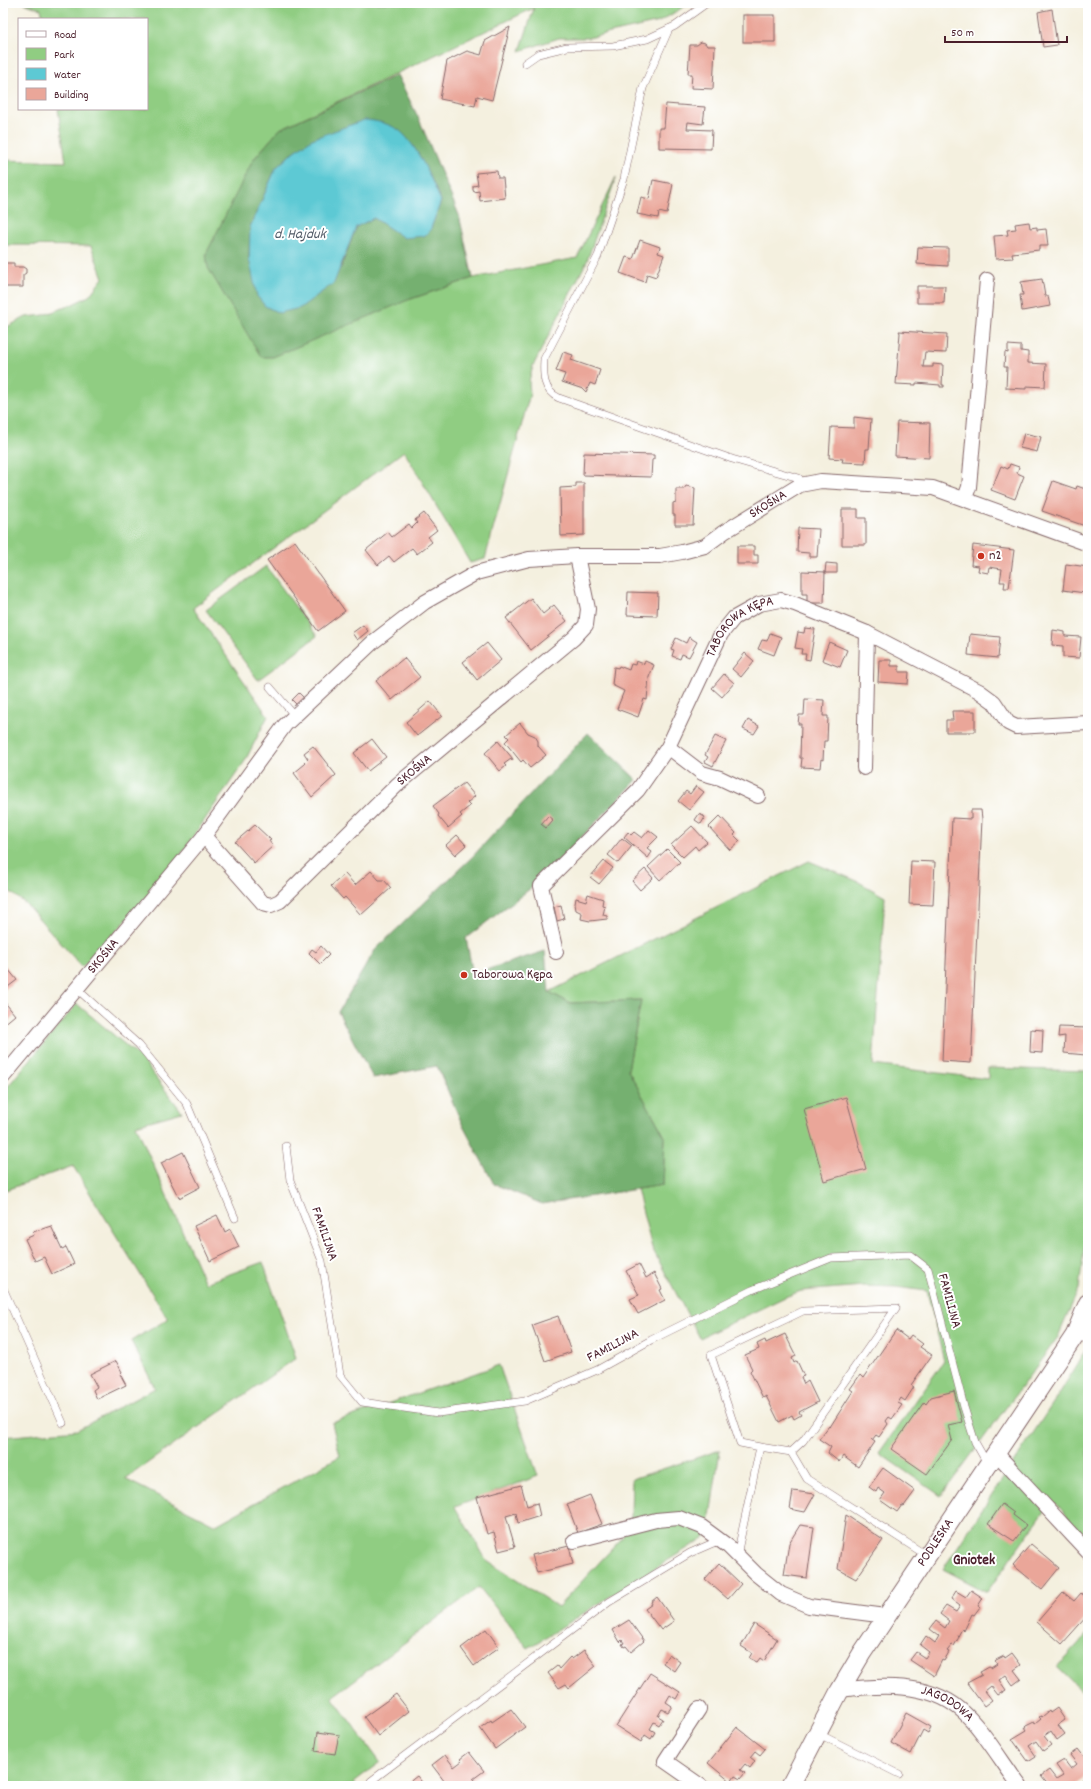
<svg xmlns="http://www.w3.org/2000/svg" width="1091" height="1789" viewBox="0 0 1091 1789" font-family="Dekko,sans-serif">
<rect width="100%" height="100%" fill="#fff"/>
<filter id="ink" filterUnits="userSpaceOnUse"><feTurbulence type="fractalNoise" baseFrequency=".025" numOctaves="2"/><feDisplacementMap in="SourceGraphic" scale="8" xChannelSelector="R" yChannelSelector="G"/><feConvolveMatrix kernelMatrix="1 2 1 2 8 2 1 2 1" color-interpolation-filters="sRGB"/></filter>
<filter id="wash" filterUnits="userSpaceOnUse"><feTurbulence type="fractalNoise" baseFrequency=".012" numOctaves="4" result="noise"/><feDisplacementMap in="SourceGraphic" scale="16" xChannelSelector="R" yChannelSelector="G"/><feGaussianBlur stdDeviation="0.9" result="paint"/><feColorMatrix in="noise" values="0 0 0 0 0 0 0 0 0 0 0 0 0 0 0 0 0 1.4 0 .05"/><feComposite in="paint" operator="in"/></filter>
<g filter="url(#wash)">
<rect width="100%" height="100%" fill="#f4f0df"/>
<!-- green -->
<g fill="#90cd82" stroke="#6d7656">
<polygon points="23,3 690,3 659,22 588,38 559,38 520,51 534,8 280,129 253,160 408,300 473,278 577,258 616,177 587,261 533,366 529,381 530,394 485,559 470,563 404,451 193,608 268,716 245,761 175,863 122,925 82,967 26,904 3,886 3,329 26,317 44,315 71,305 89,296 103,278 91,246 3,245 3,160 66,162 58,109 147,109 147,19 43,19 41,9"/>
<polygon points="266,566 317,636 258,680 206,610"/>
<polygon points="809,861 857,881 885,897 873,1065 988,1079 988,1068 1088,1071 1088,1220 1079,1288 1058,1337 941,1496 879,1453 944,1361 927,1291 895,1287 864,1286 801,1291 785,1297 700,1338 652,1248 637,1189 663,1185 665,1137 628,1070 641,1000 570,1003 549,992"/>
<polygon points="77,1004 141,1058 182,1112 136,1125 205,1283 263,1262 296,1358 125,1479 216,1525 340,1456 332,1423 499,1365 538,1476 455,1507 487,1561 558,1607 622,1538 631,1517 632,1479 720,1450 707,1536 528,1648 479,1587 332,1697 380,1762 354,1782 357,1786 28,1786 27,1784 19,1786 3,1786 3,1437 77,1430 155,1388 131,1341 168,1319 73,1166 3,1191 3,1092"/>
<polygon points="1088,1346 1088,1541 1055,1502 1043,1513 987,1592 943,1569 1061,1391"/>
<polygon points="1088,1633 1088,1697 1057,1667"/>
</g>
<!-- forest -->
<g fill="#74b070" stroke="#5f684e" fill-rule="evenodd">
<path d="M397,75L419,119L459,215L473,278L408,300L273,357H261L208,268L206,254L253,160L280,129ZM313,139L413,146L431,179L441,201L430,231L424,236L388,227L374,218L356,227L341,268L249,259L250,227L276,168L291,154Z"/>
<polygon points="588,733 637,780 535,885 466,938 473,974 545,951 549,992 570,1003 641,1000 628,1070 665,1137 663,1185 542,1204 494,1184 463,1126 437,1066 373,1078 338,1012 375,950 473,856"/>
</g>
<!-- water -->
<path fill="#5dc9d4" stroke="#547480" d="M364,120C375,120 391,124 400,131C418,146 431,179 441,201L430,231L424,236L404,238L374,218L356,227L334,283L300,308L279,313L265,306L257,296L249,259L250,227L276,168L291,154L312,139Z"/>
<g id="blocks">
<!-- building -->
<g fill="#eaa699">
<polygon points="1052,9 1057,45 1043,47 1038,12"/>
<rect x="743" y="15" width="32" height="27"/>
<polygon points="510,27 492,100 477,96 475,106 440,99 447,61 467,51 481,55 485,41"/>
<polygon points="701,42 705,43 707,46 715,46 713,89 691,88 692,74 688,74 690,45 697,45"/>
<polygon points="666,104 705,107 703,124 688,122 687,129 712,130 711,149 659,148 659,128 664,128"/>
<polygon points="497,171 498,178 503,178 505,198 480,201 479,191 474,192 473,190 473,186 478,185 476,173"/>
<polygon points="653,180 673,184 667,214 659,212 658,218 637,214 641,197 649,199"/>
<polygon points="1029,222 1030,228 1037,227 1037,230 1046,229 1048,246 1039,246 1039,250 1012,253 1013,258 996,259 994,236 1008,235 1007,230 1016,229 1015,224"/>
<polygon points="640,240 660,247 658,253 664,255 656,277 647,274 645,282 620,273 626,257 633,259"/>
<polygon points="918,247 948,248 948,266 917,264"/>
<polygon points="3,263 14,263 14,267 23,267 26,269 26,273 23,275 23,287 3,287"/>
<polygon points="1042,279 1045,296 1048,296 1050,306 1022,311 1020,295 1023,295 1021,282"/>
<polygon points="917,286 945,286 944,303 917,303"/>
<polygon points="899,331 947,334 946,353 925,352 923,367 933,367 933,364 943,365 942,385 944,385 944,387 940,387 940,385 916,383 916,385 896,384 900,333"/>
<polygon points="1008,345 1021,346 1021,351 1028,352 1028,363 1046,364 1045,387 1026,386 1026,389 1006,388 1007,367 1004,367 1005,352 1008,353"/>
<polygon points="563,352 573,355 571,360 600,370 595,385 590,383 586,392 583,389 562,382 565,374 556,371"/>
<polygon points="854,417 871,419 869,449 866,449 865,463 842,462 843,459 829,458 831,427 854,428"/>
<polygon points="897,422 930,423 929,458 895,456"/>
<polygon points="1024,433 1041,437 1037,452 1020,448"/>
<polygon points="584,453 654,455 654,459 652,460 651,477 583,475"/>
<polygon points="1010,464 1019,467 1017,473 1024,476 1015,499 991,490 1001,466 1008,469"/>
<polygon points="1053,481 1076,489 1077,486 1088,490 1088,527 1042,511"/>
<polygon points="576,483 584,483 584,535 561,536 560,488 576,487"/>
<polygon points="686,486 695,488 693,525 675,525 675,515 673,515 673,503 676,502 676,489 684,489"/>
<polygon points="842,509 858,509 858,518 866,518 866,545 842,545"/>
<polygon points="424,513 437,530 428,537 432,542 417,554 412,548 394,562 389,556 378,565 366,550 388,532 392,537 409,524 412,528 417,523 415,520"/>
<polygon points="798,528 819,529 817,557 809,557 809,553 797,552"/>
<polygon points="295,541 345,611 318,631 267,560"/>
<polygon points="973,545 1014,550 1009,588 1004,588 1005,582 1000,582 1002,569 989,567 988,573 978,571 979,566 971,565"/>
<polygon points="737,546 754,546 754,555 758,555 758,564 737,564"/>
<polygon points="826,563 837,564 837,573 825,573"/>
<polygon points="1066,564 1088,567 1085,593 1063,590"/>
<polygon points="802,571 825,572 824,603 807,603 807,594 802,594"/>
<polygon points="628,592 658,593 657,616 627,615"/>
<polygon points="531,598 543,614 554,605 567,621 531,650 506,618"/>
<polygon points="363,625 368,631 357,640 352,633"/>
<polygon points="805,628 815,629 810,660 805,659 806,654 801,654 802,649 795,648 798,632 804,633"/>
<polygon points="1053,630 1065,632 1065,636 1081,637 1079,658 1063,657 1063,646 1052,645"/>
<polygon points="770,633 781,637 774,655 758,649 762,640 767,641"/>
<polygon points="970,634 1000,637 998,658 968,655"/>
<polygon points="689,637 697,642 689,657 682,654 680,659 672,656 674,650 671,649 676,638 686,643"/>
<polygon points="829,642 847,650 840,667 822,660"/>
<polygon points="487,643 501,660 477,680 463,662"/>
<polygon points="745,653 754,661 741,677 732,669"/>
<polygon points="404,658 420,677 392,700 376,681"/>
<polygon points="879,660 891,660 891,666 899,666 899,672 909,672 908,684 878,682"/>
<polygon points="636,661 644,664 645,661 654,665 649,677 647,700 644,699 638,717 617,709 624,691 612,685 614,667 618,668 619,666 629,670 631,664 635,665"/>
<polygon points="724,674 734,683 722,697 712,688"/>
<polygon points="299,693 304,698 297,705 292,700"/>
<polygon points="805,699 824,700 823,716 828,716 827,741 824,741 823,760 821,759 820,768 801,767 802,758 800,758 801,724 798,724 799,715 804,715"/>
<polygon points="430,701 442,716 417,736 406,722"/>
<polygon points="952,711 975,711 975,732 946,732 946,720 953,720"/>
<polygon points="748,720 759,726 754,734 743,729"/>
<polygon points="520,723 528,733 535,736 538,741 538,746 546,755 530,768 523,760 521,762 505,742 509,738 506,735"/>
<polygon points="715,736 726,741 713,766 705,762 708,757 705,755"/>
<polygon points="372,739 386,757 368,771 354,753"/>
<polygon points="498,741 513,759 512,761 511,759 504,764 506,766 500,771 485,753"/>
<polygon points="313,746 336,775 312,797 294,773 305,764 304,763 308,759 304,753"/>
<polygon points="464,783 475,796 467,803 470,806 460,814 462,816 448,828 438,816 439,814 433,806"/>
<polygon points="696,786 704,792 689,810 678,801 686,791 690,794"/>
<polygon points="971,810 981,810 982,819 971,1063 942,1061 952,818 971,819"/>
<polygon points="699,814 705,817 701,824 695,820"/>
<polygon points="548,816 553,820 546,828 541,824"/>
<polygon points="720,816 736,833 734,835 740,841 730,850 709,827"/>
<polygon points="255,825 271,840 269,841 273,846 254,863 235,842"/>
<polygon points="692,826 707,842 698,850 695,846 683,857 671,845"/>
<polygon points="649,830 658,837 647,848 652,852 648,858 624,837 628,832 631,835 634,832 642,838"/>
<polygon points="457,835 466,845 455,855 446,845"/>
<polygon points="622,838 632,846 618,863 608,855"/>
<polygon points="667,849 680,862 660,880 648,867"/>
<polygon points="604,861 613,868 599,884 590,877"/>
<polygon points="911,861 935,862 933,905 909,904"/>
<polygon points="645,869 653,878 640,890 632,881"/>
<polygon points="371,871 379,880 384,880 391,888 361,915 345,897 343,899 331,886 345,874 355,885"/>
<polygon points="588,894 603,899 602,905 605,906 603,915 607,916 607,919 590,921 581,919 582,913 576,910 575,904 576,898 586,901"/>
<polygon points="561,905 564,919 557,921 554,907"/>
<polygon points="321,946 329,955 320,964 309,953 312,949 316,952"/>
<polygon points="3,963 17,980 4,990 3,989"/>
<polygon points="3,1000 15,1015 3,1025"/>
<polygon points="1059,1027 1087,1028 1086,1055 1064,1053 1065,1036 1058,1037"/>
<polygon points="1031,1029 1043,1030 1042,1053 1030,1052"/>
<polygon points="846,1097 866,1169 824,1181 804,1109"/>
<polygon points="183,1152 200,1187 179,1198 161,1163"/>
<polygon points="217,1215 225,1232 230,1229 239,1247 210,1261 194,1226"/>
<polygon points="51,1226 62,1249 66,1247 74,1264 52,1274 44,1257 35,1261 25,1239 34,1235 33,1232"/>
<polygon points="639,1264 646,1278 654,1273 662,1289 660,1290 665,1300 638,1314 630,1299 639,1295 626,1271"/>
<polygon points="558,1316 571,1352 545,1361 532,1325"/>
<polygon points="896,1330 908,1339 911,1335 923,1344 920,1347 932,1355 911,1385 914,1387 905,1401 901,1398 898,1403 902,1405 892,1419 889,1417 886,1421 888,1424 879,1437 876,1435 872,1440 875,1442 858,1467 843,1456 839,1462 828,1453 831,1447 819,1439 829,1426 830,1427 853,1391 850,1389 860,1375 863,1378"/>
<polygon points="785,1334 796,1356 792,1358 794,1363 797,1361 804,1376 801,1377 804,1384 808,1381 818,1402 799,1412 801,1415 794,1419 792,1415 779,1422 766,1396 763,1398 750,1371 752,1369 745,1355 759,1349 757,1344 765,1340 766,1343"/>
<polygon points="116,1361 122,1372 120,1374 126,1385 97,1399 93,1390 97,1387 90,1374"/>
<polygon points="954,1391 962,1422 948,1425 952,1440 927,1474 891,1449 924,1402 926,1404 931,1397"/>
<polygon points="883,1468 915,1491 904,1506 902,1505 897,1512 880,1500 885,1493 878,1488 876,1492 869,1487"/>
<polygon points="521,1485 527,1506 537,1503 540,1516 518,1523 516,1513 506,1516 515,1547 499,1551 494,1532 487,1534 477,1497"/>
<polygon points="793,1491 815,1494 805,1512 790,1509"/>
<polygon points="590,1495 602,1524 578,1533 567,1504"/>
<polygon points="1002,1504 1014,1513 1013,1515 1026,1525 1014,1541 988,1524"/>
<polygon points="846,1515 883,1540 856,1579 838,1569"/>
<polygon points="800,1525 814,1527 807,1578 784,1575 789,1543"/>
<polygon points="1031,1544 1059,1568 1042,1589 1013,1565"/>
<polygon points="569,1546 573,1564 537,1573 532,1555"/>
<polygon points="719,1563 741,1584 728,1599 705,1579"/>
<polygon points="971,1590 983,1598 978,1606 980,1607 974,1615 972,1614 964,1631 962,1629 958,1636 959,1637 954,1646 952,1645 947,1651 949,1652 944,1661 942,1660 934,1676 910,1660 916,1652 925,1658 929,1652 920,1645 926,1636 935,1643 939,1636 930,1629 936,1621 945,1628 949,1621 940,1614 946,1606 956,1612 960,1606 951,1599 956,1591 966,1597"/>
<polygon points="1063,1592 1074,1601 1081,1593 1088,1599 1088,1615 1062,1644 1037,1622"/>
<polygon points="657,1597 674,1621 661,1630 645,1609 652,1604 651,1602"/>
<polygon points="629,1620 644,1641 631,1652 626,1646 624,1647 622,1644 624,1643 622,1640 620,1642 613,1630"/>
<polygon points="754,1624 777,1639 764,1661 760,1658 757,1662 749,1658 752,1653 741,1646"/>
<polygon points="486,1629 499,1647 474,1666 461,1648"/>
<polygon points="584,1650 596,1666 569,1688 566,1684 559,1688 548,1673 557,1666 559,1669 570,1657 572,1659"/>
<polygon points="1012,1653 1021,1665 1014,1670 1021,1679 1013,1685 1006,1675 999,1680 1006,1690 998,1695 991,1686 985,1691 992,1700 984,1706 967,1683 982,1675 980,1672 982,1671 989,1667 991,1668 997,1664 995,1661 996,1660 1004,1656 1005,1658"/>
<polygon points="669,1654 680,1662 674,1671 663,1663"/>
<polygon points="650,1673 680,1692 676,1699 670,1695 666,1702 672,1706 668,1712 662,1709 658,1716 663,1719 659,1725 654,1722 650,1729 655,1732 651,1739 645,1735 641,1742 616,1726"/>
<polygon points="396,1694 409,1711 378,1736 364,1717"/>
<polygon points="1057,1708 1065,1720 1058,1725 1065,1734 1057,1740 1051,1731 1044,1736 1051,1745 1043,1751 1036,1741 1029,1746 1036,1756 1028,1761 1012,1739 1027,1730 1025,1727 1026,1726 1034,1722 1035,1724 1041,1719 1039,1717 1041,1716 1042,1717 1049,1711 1050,1713"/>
<polygon points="511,1709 525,1727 495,1749 480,1728 491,1720 492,1722"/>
<polygon points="906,1713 931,1727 928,1733 923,1730 911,1754 891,1743"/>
<polygon points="737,1727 765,1749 760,1755 755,1751 750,1757 755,1761 750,1768 745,1764 740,1770 745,1773 740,1779 735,1776 731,1782 708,1763"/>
<polygon points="318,1732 339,1735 335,1754 315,1751"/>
<polygon points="1078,1749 1085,1758 1088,1756 1088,1780 1086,1776 1076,1786 1049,1786 1041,1776 1049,1770 1056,1779 1063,1775 1056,1765 1064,1760 1071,1769 1077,1764 1070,1755"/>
<polygon points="469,1752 484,1771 473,1779 478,1786 448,1786 432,1765 445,1755 454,1767 462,1761 460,1759"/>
<polygon points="417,1776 425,1786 404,1786"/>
</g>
</g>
</g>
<g filter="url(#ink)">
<use href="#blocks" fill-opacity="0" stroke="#86686a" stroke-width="1"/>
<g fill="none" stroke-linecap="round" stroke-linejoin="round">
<!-- service casing -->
<g stroke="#86686a" stroke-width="8">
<g id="service">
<path d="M669,29L643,88L624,179L598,256L544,359C543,375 543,391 559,398L732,459L799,478L800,485"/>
<polyline points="525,63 538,54 567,47 613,46 647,39 675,26 707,3"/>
<polyline points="270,687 295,716"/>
<polyline points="77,989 139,1045 187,1104 235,1218"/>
<polyline points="286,1146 290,1180 322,1261 340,1375 362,1402 438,1413 525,1401 597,1370 651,1340 752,1290 831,1258 910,1255 928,1269 964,1407 975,1442 987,1463"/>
<polyline points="3,1288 63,1423"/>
<polyline points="1075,1335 1088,1340"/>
<polyline points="791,1452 807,1479 926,1555"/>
<polyline points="737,1555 760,1447 791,1452 803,1441 896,1308 803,1311 711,1355 740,1443 760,1447"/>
<polyline points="817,1733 899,1774"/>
<polyline points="371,1781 609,1602 690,1553 720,1540"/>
</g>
</g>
<!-- minor casing -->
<g stroke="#86686a" stroke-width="16">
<g id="minor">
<polyline points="965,498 969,487 987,280"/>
<polyline points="668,747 702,773 720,778 758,796"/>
<polyline points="864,768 867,633"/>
<path id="s1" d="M204,836L263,903L271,905L280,901L397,785L574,638L586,625L588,609L577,556"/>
<path id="s2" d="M556,952L541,886L638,790L668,747L721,634L734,618L759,604L781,600L795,604L867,633L979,691L994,702L1008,723L1016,727L1088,723"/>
<path id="s3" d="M3,1077L204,836L285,725L373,642L425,602L476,573L529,559L577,556H660L682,552L705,546L724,532L800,485L821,481L933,488L1088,544"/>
<polyline points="996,1453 1088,1552"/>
<polyline points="574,1541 656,1520 679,1518 702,1527 729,1547 756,1574 781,1594 809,1606 886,1616"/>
<path id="s4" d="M840,1690C879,1685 928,1682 960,1709C981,1726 1003,1764 1020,1786"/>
<polyline points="699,1709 665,1761 701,1786"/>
</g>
</g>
<!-- tertiary casing -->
<g stroke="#86686a" stroke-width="20">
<g id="tertiary">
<path id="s5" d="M790,1786L840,1690L862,1653L1051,1371L1075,1335L1088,1303"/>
</g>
</g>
<!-- service -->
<use href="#service" stroke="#fff" stroke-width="7"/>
<!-- minor -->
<use href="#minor" stroke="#fff" stroke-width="14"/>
<!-- tertiary -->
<use href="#tertiary" stroke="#fff" stroke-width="18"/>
</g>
</g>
<!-- markers -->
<g fill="#c8321e" stroke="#fff" stroke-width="1.5">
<circle cx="981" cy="556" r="4"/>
<circle cx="464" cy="975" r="4"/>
</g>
<g text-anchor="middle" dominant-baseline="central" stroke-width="4" stroke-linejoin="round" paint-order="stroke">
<!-- street labels -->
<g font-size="14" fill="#4a1f2b" stroke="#fff">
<text stroke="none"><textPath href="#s3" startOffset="1004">SKOŚNA</textPath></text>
<text stroke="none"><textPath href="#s2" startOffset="401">TABOROWA KĘPA</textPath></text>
<text stroke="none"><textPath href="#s1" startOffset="295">SKOŚNA</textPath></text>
<text stroke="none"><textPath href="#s3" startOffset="157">SKOŚNA</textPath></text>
<text transform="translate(324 1234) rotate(71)">FAMILIJNA</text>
<text transform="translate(949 1301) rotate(75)">FAMILIJNA</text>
<text transform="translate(613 1346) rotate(-28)">FAMILIJNA</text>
<text stroke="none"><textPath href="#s5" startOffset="284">PODLESKA</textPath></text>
<text stroke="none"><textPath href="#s4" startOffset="111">JAGODOWA</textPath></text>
</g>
<!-- poi labels -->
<g font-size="14" fill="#4a1f2b" stroke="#fff" text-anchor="start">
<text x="989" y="556">n2</text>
<text x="472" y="975">Taborowa Kępa</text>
</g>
<!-- water labels -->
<g font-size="15" font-style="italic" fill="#515a66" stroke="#fff">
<text x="300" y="235">d. Hajduk</text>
</g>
<!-- neighbourhood labels -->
<g font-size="15" font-weight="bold" fill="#4a1f2b" stroke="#fff">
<text x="974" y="1561">Gniotek</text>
</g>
</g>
<!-- margin -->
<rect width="1091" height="1789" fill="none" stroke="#fff" stroke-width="16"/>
<!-- legend -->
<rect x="18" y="18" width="130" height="92" fill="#ffffff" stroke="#b7a5aa"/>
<rect x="26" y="31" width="20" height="6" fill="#ffffff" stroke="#b7a5aa"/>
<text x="54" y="38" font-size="12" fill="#4a1f2b">Road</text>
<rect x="26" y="48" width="20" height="12" fill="#90cd82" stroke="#b7a5aa"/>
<text x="54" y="58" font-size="12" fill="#4a1f2b">Park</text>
<rect x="26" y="68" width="20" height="12" fill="#5dc9d4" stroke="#b7a5aa"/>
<text x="54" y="78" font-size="12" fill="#4a1f2b">Water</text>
<rect x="26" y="88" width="20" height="12" fill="#eaa699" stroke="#b7a5aa"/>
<text x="54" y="98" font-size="12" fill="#4a1f2b">Building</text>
<!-- scale -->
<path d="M945 36v6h122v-6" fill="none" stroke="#4a1f2b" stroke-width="2"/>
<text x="951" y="36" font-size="12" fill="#4a1f2b" stroke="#ffffff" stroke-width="3" paint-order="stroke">50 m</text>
</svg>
